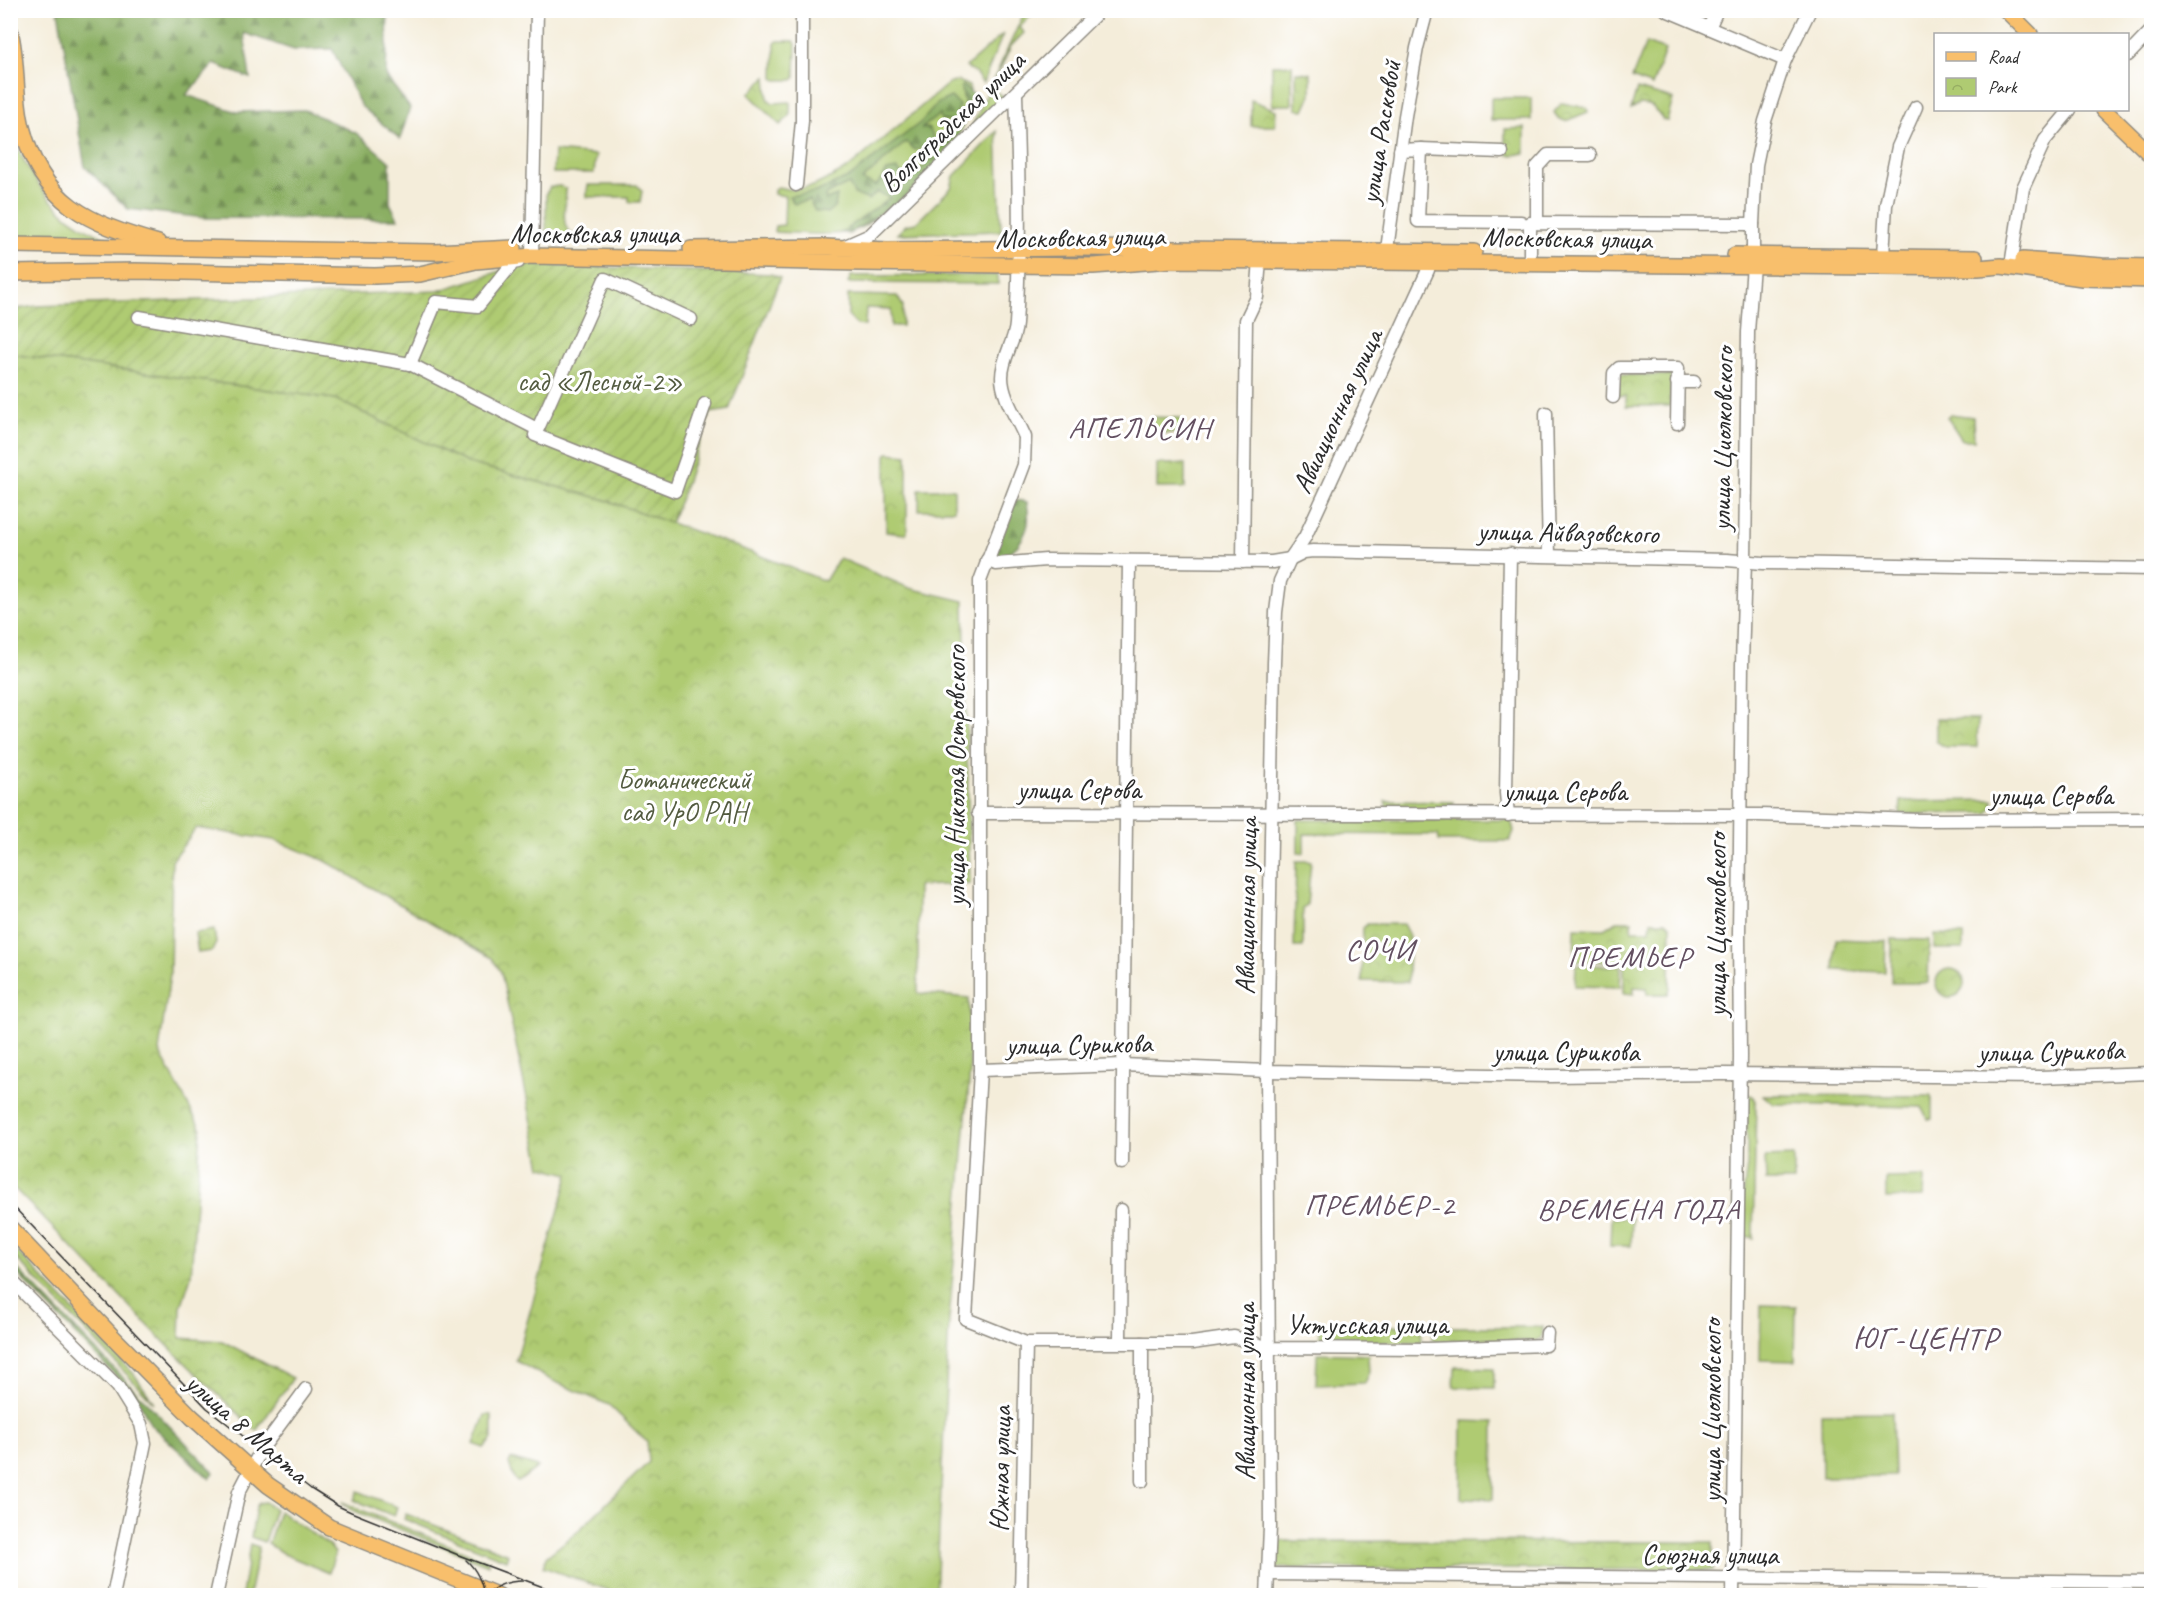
<svg xmlns="http://www.w3.org/2000/svg" width="2162" height="1606" viewBox="0 0 2162 1606" font-family="Caveat,sans-serif">
<defs>
<pattern id="forest-firs" width="22" height="20" patternUnits="userSpaceOnUse" patternTransform="scale(1.5)"><rect width="22" height="20" fill="#8baf64"/><path d="M5 1l3.5 6h-7zM16 11l3.5 6h-7z" fill="#728f53"/></pattern>
<pattern id="park-crowns" width="20" height="18" patternUnits="userSpaceOnUse" patternTransform="scale(1.5)"><rect width="20" height="18" fill="#afcb72"/><path d="M2 6a3 3 0 1 1 6 0M12 15a3 3 0 1 1 6 0" fill="none" stroke="#97ae63"/></pattern>
<pattern id="garden-furrows" width="10" height="10" patternUnits="userSpaceOnUse" patternTransform="scale(1.5)"><rect width="10" height="10" fill="#afcb72"/><path d="M-1 1l2-2M0 10L10 0M9 11l2-2" fill="none" stroke="#97ae63"/></pattern>
</defs>
<rect width="100%" height="100%" fill="#fff"/>
<filter id="ink" filterUnits="userSpaceOnUse"><feTurbulence type="fractalNoise" baseFrequency=".0167" numOctaves="2"/><feDisplacementMap in="SourceGraphic" scale="12" xChannelSelector="R" yChannelSelector="G"/><feConvolveMatrix kernelMatrix="1 2 1 2 8 2 1 2 1" color-interpolation-filters="sRGB"/></filter>
<filter id="wash" filterUnits="userSpaceOnUse"><feTurbulence type="fractalNoise" baseFrequency=".008" numOctaves="4" result="noise"/><feDisplacementMap in="SourceGraphic" scale="24" xChannelSelector="R" yChannelSelector="G"/><feGaussianBlur stdDeviation="1.35" result="paint"/><feColorMatrix in="noise" values="0 0 0 0 0 0 0 0 0 0 0 0 0 0 0 0 0 1.4 0 .05"/><feComposite in="paint" operator="in"/></filter>
<g filter="url(#wash)">
<rect width="100%" height="100%" fill="#f4edda"/>
<!-- grass -->
<g fill="#afcb72" stroke="#6d7b4e" stroke-width="1.5">
<polygon points="1025,11 1035,11 1020,27 1024,33 1011,46 991,89 1004,97 969,133"/>
<polygon points="1003,34 983,83 976,74 966,67"/>
<polygon points="778,41 794,41 796,44 795,78 793,80 776,80 774,78 775,43"/>
<polygon points="1646,43 1665,50 1652,86 1632,78"/>
<rect x="1272" y="65" width="20" height="40"/>
<path d="M958,81L969,86C980,120 922,172 899,194C886,207 871,226 852,231C830,237 797,233 774,232L775,226L784,225L785,196L774,194V190L778,187L793,190L814,186L847,169L948,84Z"/>
<rect x="1491" y="98" width="40" height="22"/>
<polygon points="997,131 1001,231 897,234 906,225 916,223 951,188 954,176"/>
<path d="M12,138C29,171 48,206 80,225C89,231 100,235 109,240L11,238Z"/>
<polygon points="554,151 596,155 594,173 553,173"/>
<polygon points="588,185 637,185 642,191 640,202 629,202 629,197 586,197"/>
<path d="M560,186L566,189C566,203 560,225 571,234L616,235L615,238L546,236V194L550,187Z"/>
<polygon points="998,275 998,284 848,283 851,276"/>
<polygon points="848,295 897,296 903,306 902,326 891,326 891,309 866,308 865,326 857,325 848,316"/>
<polygon points="1152,417 1181,418 1181,433 1152,433"/>
<rect x="919" y="489" width="35" height="21"/>
<polygon points="1993,800 1993,806 1988,813 1900,814 1901,801"/>
<polygon points="1385,801 1454,802 1451,810 1388,810"/>
<polygon points="1298,820 1511,820 1514,831 1510,841 1439,841 1438,835 1304,834 1304,853 1298,852"/>
<polygon points="1296,861 1311,861 1307,905 1303,909 1303,947 1294,947"/>
<polygon points="1836,939 1886,941 1885,972 1834,970"/>
<polygon points="1576,965 1621,966 1620,987 1575,986"/>
<polygon points="1750,1095 1753,1097 1756,1103 1753,1238 1746,1236 1743,1233 1742,1204 1747,1165 1747,1097"/>
<polygon points="1763,1095 1932,1096 1932,1119 1927,1119 1922,1107 1773,1104"/>
<polygon points="1794,1156 1794,1181 1766,1181 1765,1157"/>
<polygon points="1924,1177 1923,1197 1886,1198 1886,1178"/>
<polygon points="1611,1218 1632,1218 1631,1246 1610,1246"/>
<polygon points="11,1245 134,1374 154,1403 11,1253"/>
<polygon points="1761,1305 1796,1306 1795,1361 1760,1360"/>
<polygon points="1321,1326 1421,1326 1422,1342 1319,1340"/>
<polygon points="1433,1327 1543,1327 1542,1338 1535,1341 1437,1341 1432,1339"/>
<polygon points="1317,1353 1368,1355 1369,1372 1364,1383 1316,1385"/>
<polygon points="1455,1367 1494,1368 1494,1388 1454,1387"/>
<polygon points="1892,1412 1894,1476 1822,1477 1821,1413"/>
<polygon points="1462,1421 1494,1422 1493,1499 1461,1498"/>
<polygon points="358,1491 397,1507 394,1516 354,1500"/>
<polygon points="265,1502 275,1509 264,1542 251,1537 256,1507 259,1503"/>
<polygon points="342,1502 488,1561 488,1565 350,1509"/>
<polygon points="279,1511 329,1545 335,1553 329,1573 284,1554 268,1544"/>
<polygon points="406,1514 508,1554 506,1560 404,1519"/>
<polygon points="250,1544 259,1547 249,1595 242,1595"/>
</g>
<!-- forest -->
<g fill="url(#forest-firs)" stroke="#5b6d48" stroke-width="1.5">
<polygon points="58,11 388,11 386,76 410,108 400,139 361,106 332,49 294,50 244,33 250,78 214,64 186,95 237,112 305,110 356,133 390,162 390,203 398,219 205,218 128,209 85,167"/>
<path d="M962,85L975,96L955,145L906,196L849,234L842,232L890,198L877,192L869,200L854,194L849,184L825,195L826,200L837,196L835,206L827,213L815,211L809,200L794,204L789,196L816,192L848,178L921,122L938,103L951,97L959,105L955,122L941,120L940,114L922,128H929L937,144L915,150L906,142L862,180L876,186L887,171L897,169L907,178V183C924,166 966,127 964,102C964,98 962,93 961,88Z"/>
<path d="M1015,500L1027,502C1030,521 1029,529 1018,545C1014,550 1007,552 1003,558L997,557L996,545Z"/>
<polygon points="10,1261 214,1472 210,1479 151,1425 142,1407 126,1387 11,1267"/>
</g>
<!-- park -->
<g fill="url(#park-crowns)" stroke="#6d7b4e" stroke-width="1.5">
<polygon points="1296,72 1311,73 1311,94 1304,110 1296,109"/>
<polygon points="766,77 768,99 773,103 790,102 790,116 780,125 749,94"/>
<polygon points="1637,89 1673,99 1667,121 1663,120 1652,106 1641,104 1631,109"/>
<polygon points="1251,100 1276,110 1275,126 1251,126"/>
<polygon points="1562,103 1587,108 1588,112 1566,121 1558,119 1554,112"/>
<polygon points="1525,128 1525,154 1508,155 1508,150 1505,149 1505,129"/>
<polygon points="11,354 335,399 468,463 603,499 730,544 825,581 839,558 909,588 964,601 970,884 918,886 918,993 969,998 970,1070 949,1321 936,1595 622,1595 543,1567 546,1557 576,1533 649,1462 647,1442 609,1405 551,1380 516,1361 569,1174 541,1167 501,972 492,958 324,860 274,840 196,828 172,861 170,974 159,1051 201,1129 191,1276 181,1307 180,1338 222,1341 293,1378 256,1431 175,1353 11,1185"/>
<polygon points="1616,375 1671,375 1670,406 1626,406 1626,396 1616,396"/>
<polygon points="1950,414 1973,417 1974,440 1962,440 1947,417"/>
<polygon points="888,453 907,455 907,532 905,534 886,532 886,455"/>
<rect x="1157" y="464" width="28" height="24"/>
<polygon points="1936,718 1978,719 1977,747 1945,747 1936,741"/>
<polygon points="1617,921 1632,921 1632,930 1650,930 1651,921 1666,921 1671,926 1670,989 1668,994 1647,994 1647,988 1634,987 1634,994 1624,993 1624,962 1574,961 1575,928 1604,929"/>
<polygon points="1367,924 1403,924 1409,936 1408,982 1362,981 1363,928"/>
<polygon points="214,930 216,943 212,951 198,953 195,933"/>
<polygon points="1934,934 1963,935 1963,949 1934,949"/>
<polygon points="1892,939 1929,940 1928,983 1891,983"/>
<circle cx="1950" cy="983" r="14"/>
<polygon points="485,1415 492,1415 492,1439 484,1448 474,1444"/>
<polygon points="511,1459 538,1467 518,1482 514,1479 509,1463"/>
<polygon points="1277,1541 1713,1542 1713,1570 1276,1568"/>
</g>
<!-- garden -->
<polygon fill="url(#garden-furrows)" stroke="#6d7b4e" stroke-width="1.5" points="523,264 771,274 780,278 729,410 710,413 681,498 670,523 603,499 468,463 335,399 11,354 10,310 37,306 438,291"/>
</g>
<g filter="url(#ink)">
<g fill="none" stroke-linecap="round" stroke-linejoin="round">
<!-- minor casing -->
<g stroke="#908c82" stroke-width="15">
<g id="minor">
<polyline points="1666,10 1785,60"/>
<polyline points="1709,28 1717,10"/>
<polyline points="2128,55 2152,30"/>
<path d="M1016,95C1019,171 1021,248 1016,324C1015,342 1002,357 1002,377C1002,397 1017,418 1025,437L1024,465L980,581V1070L966,1319L1026,1343H1192L1234,1337L1269,1348L1428,1349L1546,1345L1547,1333"/>
<polyline points="1421,149 1502,152"/>
<polyline points="1400,150 1421,149 1418,221 1521,222"/>
<polyline points="796,185 802,121 802,10"/>
<polyline points="1537,223 1537,167 1548,155 1590,155"/>
<polyline points="843,247 870,235 1100,10"/>
<polyline points="1530,253 1530,223 1753,224"/>
<polyline points="532,256 537,10"/>
<polyline points="1883,256 1886,205 1898,147 1916,107"/>
<polyline points="1386,257 1405,116 1417,48 1427,10"/>
<polyline points="2012,259 2023,188 2045,140 2070,110"/>
<polyline points="139,317 410,364 537,429"/>
<polyline points="691,319 605,279 535,435 675,491 705,404"/>
<polyline points="410,364 436,302 478,306 513,263 518,262 518,256"/>
<polyline points="1677,382 1694,382"/>
<polyline points="1613,397 1614,373 1619,368 1678,368 1677,423"/>
<polyline points="1546,413 1549,555"/>
<polyline points="987,560 996,564 1046,560 1272,562 1290,559 1304,552 1313,551 1727,560 1763,563 2152,569"/>
<polyline points="1243,562 1246,320 1257,297 1260,260"/>
<polyline points="978,813 1759,815 1919,820 2152,819"/>
<polyline points="1508,815 1506,793 1510,554"/>
<polyline points="980,1070 1123,1065 1267,1071 1550,1076 1721,1074 2040,1077 2152,1073"/>
<polyline points="1122,1163 1129,561"/>
<polyline points="10,1279 118,1387 141,1424 145,1443 113,1596"/>
<polyline points="1120,1342 1121,1210"/>
<polyline points="1142,1481 1142,1343"/>
<polyline points="1268,1574 2152,1582"/>
<polyline points="216,1596 239,1492 261,1450 306,1389"/>
<polyline points="1021,1596 1026,1343"/>
<polyline points="1267,1596 1270,1527 1267,1071 1274,663 1276,612 1280,581 1290,559 1305,537 1428,270 1425,255"/>
<polyline points="1733,1596 1740,1056 1739,934 1742,664 1745,561 1748,332 1753,265 1753,224 1756,165 1765,121 1785,60 1810,10"/>
</g>
</g>
<!-- major casing -->
<g stroke="#908c82" stroke-width="18">
<g id="major">
<polyline points="2006,10 2030,34"/>
<path d="M10,31C18,62 14,96 22,127C42,204 88,223 158,243"/>
<polyline points="2104,110 2152,156"/>
<polyline points="10,245 435,252 514,248"/>
<polyline points="691,249 825,247 887,250 1076,248 1474,252"/>
<polyline points="1735,255 1975,258"/>
<polyline points="2023,260 2102,266 2152,267"/>
<polyline points="10,273 135,271 375,276 420,274 476,261 532,256 859,263 1093,266 1172,260 1978,268 2001,266 2082,278 2152,280"/>
<polyline points="10,1228 110,1334 192,1417 268,1485 329,1527 499,1596"/>
</g>
</g>
<!-- minor -->
<use href="#minor" stroke="#fff" stroke-width="12"/>
<!-- major -->
<use href="#major" stroke="#f8bf6c" stroke-width="15"/>
<!-- tram -->
<g stroke="#2b2b2b" stroke-width="1.5">
<polyline points="10,1203 207,1408 311,1489 338,1506 351,1512 461,1556 567,1596"/>
<path d="M466,1560C476,1569 482,1582 484,1596"/>
<path d="M486,1596C495,1585 509,1581 523,1581"/>
</g>
</g>
</g>
<g text-anchor="middle" dominant-baseline="central" stroke-width="6" stroke-linejoin="round" paint-order="stroke">
<!-- street labels -->
<g font-size="28" fill="#2b2b2b" stroke="#fff">
<text transform="translate(952 122) rotate(-44)">Волгоградская улица</text>
<text transform="translate(1380 132) rotate(-81)">улица Расковой</text>
<text x="595" y="233">Московская улица</text>
<text transform="translate(1080 237) rotate(-1)">Московская улица</text>
<text transform="translate(1567 238) rotate(1)">Московская улица</text>
<text transform="translate(1337 411) rotate(-65)">Авиационная улица</text>
<text transform="translate(1722 439) rotate(-89)">улица Циолковского</text>
<text transform="translate(1568 532) rotate(1)">улица Айвазовского</text>
<text transform="translate(955 776) rotate(-90)">улица Николая Островского</text>
<text x="1079" y="789">улица Серова</text>
<text x="1565" y="791">улица Серова</text>
<text x="2051" y="795">улица Серова</text>
<text transform="translate(1246 906) rotate(-89)">Авиационная улица</text>
<text transform="translate(1716 925) rotate(-90)">улица Циолковского</text>
<text transform="translate(1079 1044) rotate(-1)">улица Сурикова</text>
<text x="1566" y="1051">улица Сурикова</text>
<text transform="translate(2051 1051) rotate(-1)">улица Сурикова</text>
<text x="1367" y="1324">Уктусская улица</text>
<text transform="translate(1245 1392) rotate(-90)">Авиационная улица</text>
<text transform="translate(1711 1411) rotate(-90)">улица Циолковского</text>
<text transform="translate(247 1428) rotate(41)">улица 8 Марта</text>
<text transform="translate(1000 1469) rotate(-89)">Южная улица</text>
<text x="1710" y="1554">Союзная улица</text>
</g>
<!-- park labels -->
<g font-size="28" fill="#535b40" stroke="#fff">
<text x="600" y="381">сад «Лесной-2»</text>
<text x="684" y="779">Ботанический<tspan x="684" dy="32">сад УрО РАН</tspan></text>
</g>
<!-- neighbourhood labels -->
<g font-size="30" letter-spacing="1.5" fill="#635061" stroke="#fff">
<text x="1140" y="428">АПЕЛЬСИН</text>
<text x="1380" y="949">СОЧИ</text>
<text x="1630" y="957">ПРЕМЬЕР</text>
<text x="1380" y="1205">ПРЕМЬЕР-2</text>
<text x="1639" y="1209">ВРЕМЕНА ГОДА</text>
</g>
<!-- quarter labels -->
<g font-size="32" letter-spacing="1.5" fill="#635061" stroke="#fff">
<text x="1926" y="1338">ЮГ-ЦЕНТР</text>
</g>
</g>
<!-- margin -->
<rect width="2162" height="1606" fill="none" stroke="#fff" stroke-width="36"/>
<!-- legend -->
<rect x="1934" y="33" width="195" height="78" fill="#ffffff" stroke="#aaaaaa" stroke-width="1.5"/>
<rect x="1946" y="52" width="30" height="9" fill="#f8bf6c" stroke="#aaaaaa" stroke-width="1.5"/>
<text x="1988" y="63" font-size="18" fill="#2b2b2b">Road</text>
<rect x="1946" y="78" width="30" height="18" fill="url(#park-crowns)" stroke="#aaaaaa" stroke-width="1.5"/>
<text x="1988" y="93" font-size="18" fill="#2b2b2b">Park</text>
</svg>
